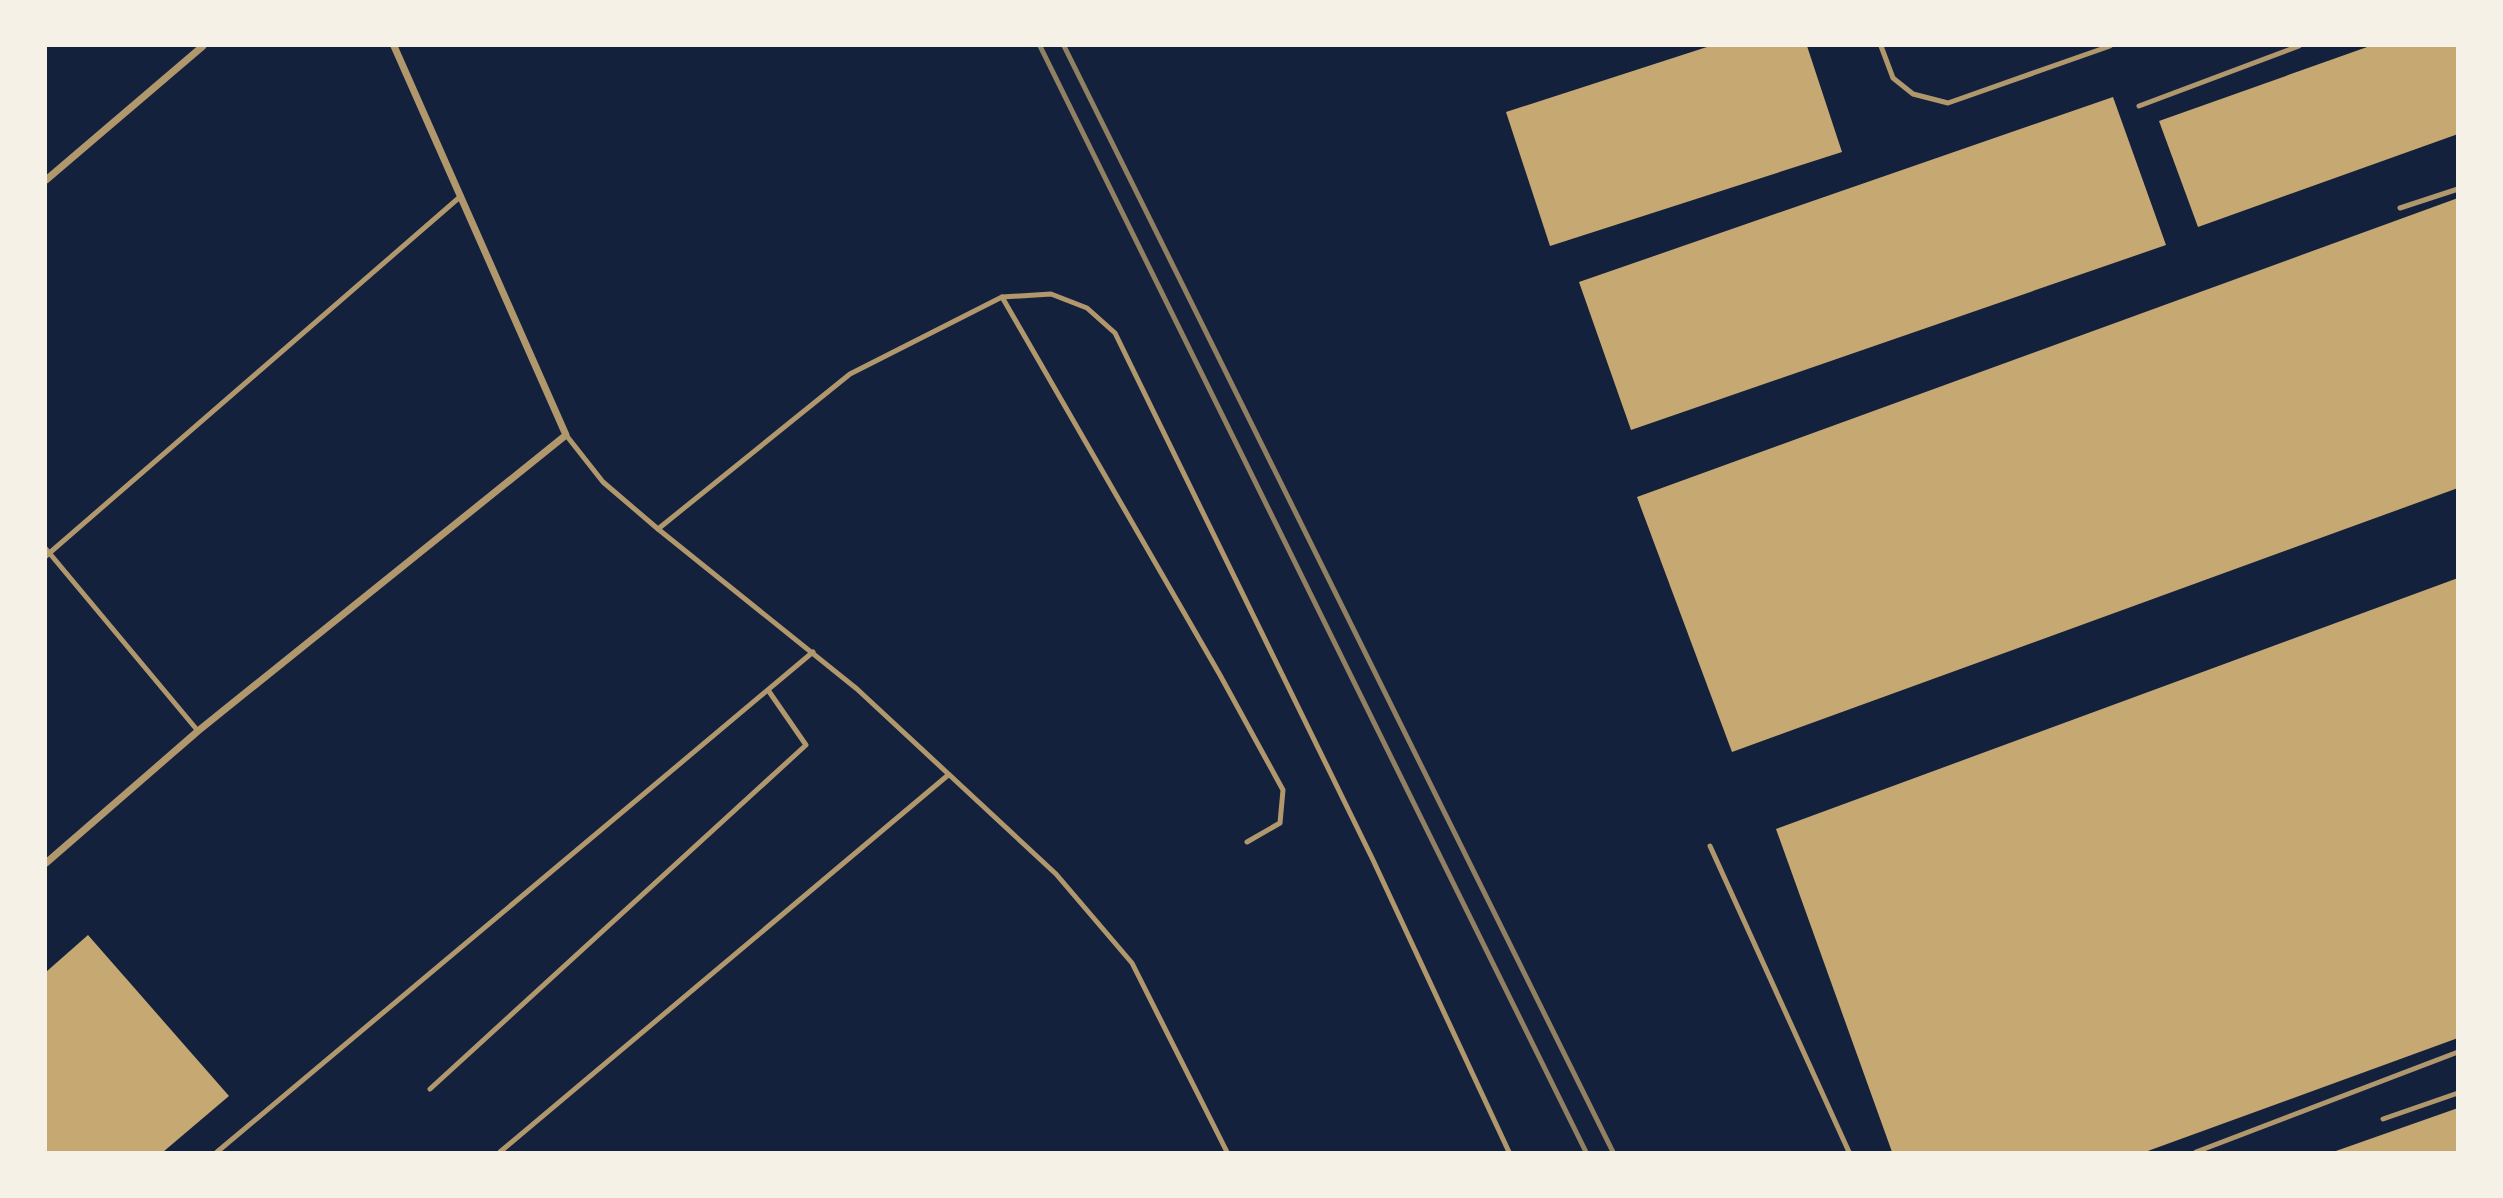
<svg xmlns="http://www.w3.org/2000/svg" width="2503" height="1198" viewBox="0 0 2503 1198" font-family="'Fira Sans',sans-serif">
<rect width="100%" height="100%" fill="#14213d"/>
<!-- building -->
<g fill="#c6a872">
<polygon points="1710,46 1807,46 1842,152 1550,246 1506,112"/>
<polygon points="2370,46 2458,46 2458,134 2198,227 2159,121"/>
<polygon points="2113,97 2166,245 1631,430 1579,282"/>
<polygon points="2458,198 2458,488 1732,752 1637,497"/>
<polygon points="2458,578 2458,1038 2145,1152 1892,1152 1776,829"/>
<polygon points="88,935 229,1096 163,1152 46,1152 46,972"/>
<polygon points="2458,1108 2458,1152 2333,1152"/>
</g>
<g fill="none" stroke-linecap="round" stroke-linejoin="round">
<!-- service -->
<g stroke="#b1986c" stroke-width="5">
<polyline points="1881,46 1893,78 1913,94 1948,103 2110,46"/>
<polyline points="2139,106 2299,46"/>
<polyline points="2400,208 2458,189"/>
<polyline points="1002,297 1220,675 1283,790 1280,823 1247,842"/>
<polyline points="566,435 603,482 658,529 850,374 1002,297 1051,294 1087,308 1115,333 1373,860 1509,1152"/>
<polyline points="658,529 857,689 1056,874 1132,963 1227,1152"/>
<polyline points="46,549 198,731"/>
<polyline points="46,556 461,196"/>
<polyline points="1710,846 1849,1152"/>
<polyline points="430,1089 806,745 768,690"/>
<polyline points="2383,1119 2458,1093"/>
<polyline points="217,1152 813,652"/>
<polyline points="500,1152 947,776"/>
<polyline points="2196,1152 2458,1052"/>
</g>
<!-- minor -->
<g stroke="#b1986c" stroke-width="7">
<polyline points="46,180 203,46"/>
<polyline points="46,863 198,731 566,435 394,46"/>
</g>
<!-- rail -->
<g stroke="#918062" stroke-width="5">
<polyline points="1040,46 1586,1152"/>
<polyline points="1064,46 1613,1152"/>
</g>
</g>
<!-- border -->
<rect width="2503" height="1198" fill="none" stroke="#f6f1e7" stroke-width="94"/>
</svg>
